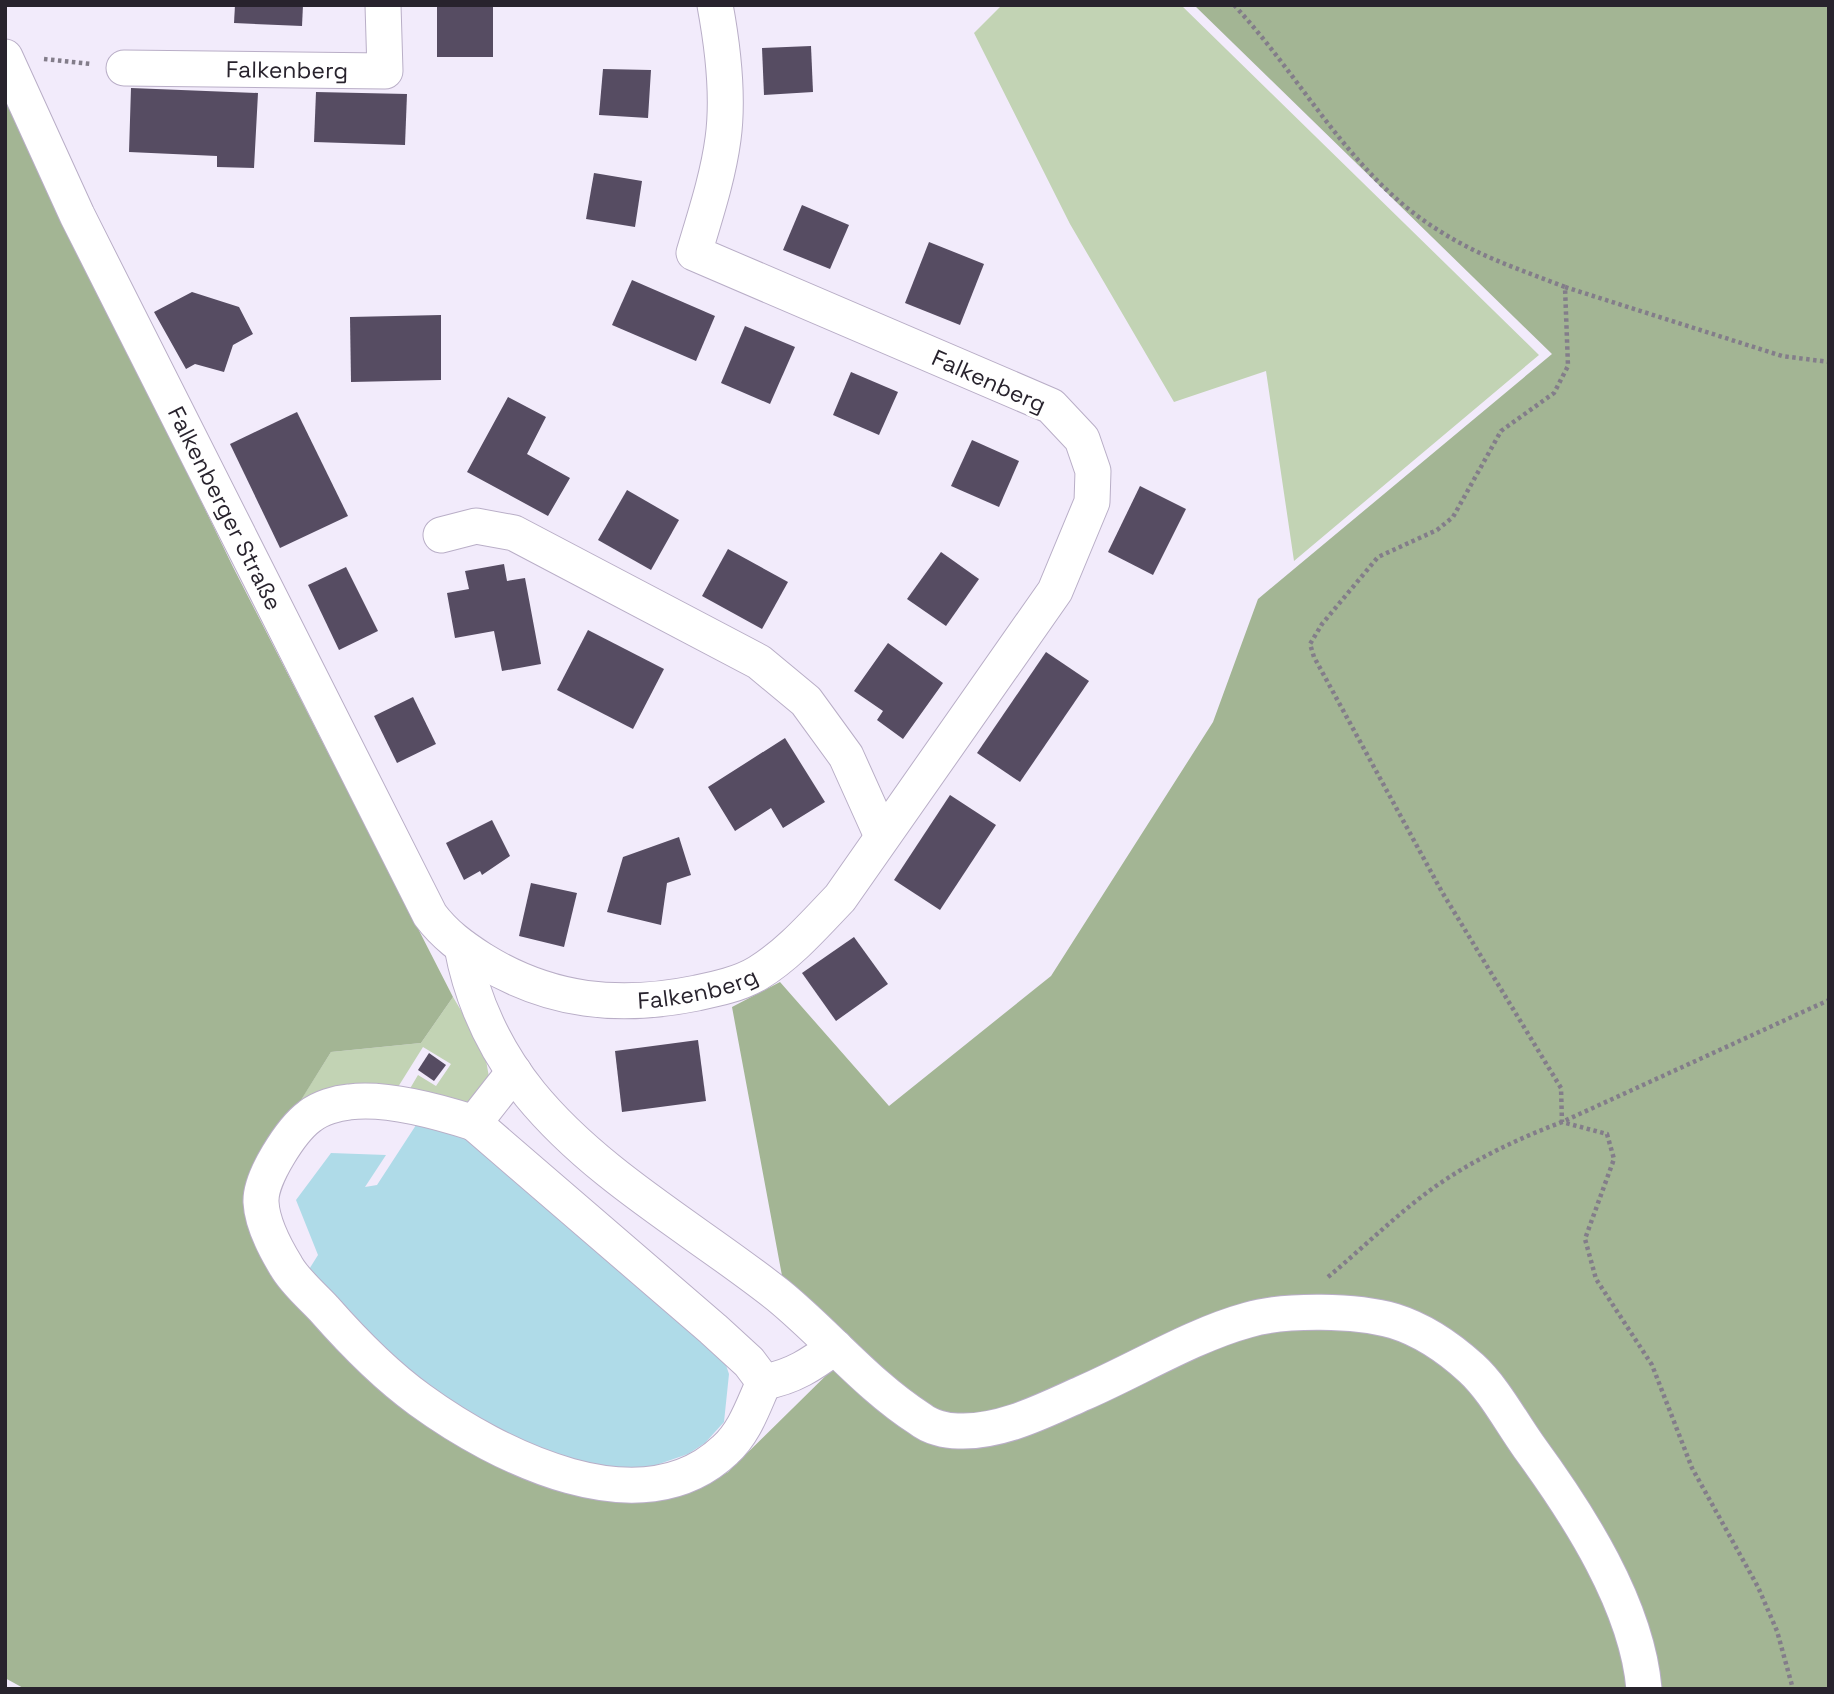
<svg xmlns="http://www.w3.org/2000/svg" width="1834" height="1694" viewBox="0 0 1834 1694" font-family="'Space Grotesk',sans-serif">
<rect width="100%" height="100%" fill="#f2ebfb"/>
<!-- green -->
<g fill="#c2d3b4">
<polygon points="1002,5 1181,5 1539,355 1294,561 1266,371 1174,402 1070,224 974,33"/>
<polygon points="453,997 484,1049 489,1077 476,1098 464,1103 405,1097 418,1075 436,1086 451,1064 423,1047 393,1095 292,1114 331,1052 421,1043"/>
</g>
<!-- forest -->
<polygon fill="#a3b594" points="1194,5 1829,5 1829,1689 25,1689 5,1678 5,96 233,567 453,997 421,1043 331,1052 268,1153 286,1294 341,1353 568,1492 623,1502 653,1498 712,1481 728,1472 855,1347 783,1281 732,1007 780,982 889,1106 1051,976 1213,722 1258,599 1552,354"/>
<!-- water -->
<polygon fill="#afdbe8" points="418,1122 444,1129 479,1145 722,1353 729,1374 724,1422 705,1443 688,1454 636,1472 565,1462 492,1430 427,1391 308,1271 318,1255 296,1200 331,1153 386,1155 365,1187 377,1185"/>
<!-- building -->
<g fill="#564c62">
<polygon points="235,5 303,5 302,26 234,23"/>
<rect x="437" y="5" width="56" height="52"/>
<polygon points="811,46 813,92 764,95 762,48"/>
<polygon points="603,69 651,70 648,118 599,115"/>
<polygon points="131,88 258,93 254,168 217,167 217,156 129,152"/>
<polygon points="316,92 407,94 405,145 314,142"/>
<polygon points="594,173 642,181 635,227 586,219"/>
<polygon points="802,205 849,225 830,269 783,250"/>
<polygon points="929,242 984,264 960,325 905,303"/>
<polygon points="632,280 715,316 696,361 612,325"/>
<polygon points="192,292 239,307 253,334 233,345 224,372 195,364 186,369 154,312"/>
<polygon points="441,315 441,380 351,382 350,317"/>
<polygon points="745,326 795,347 770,404 721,383"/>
<polygon points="851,372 898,392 879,435 833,415"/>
<polygon points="508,397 546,417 527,454 570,478 548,516 467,472"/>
<polygon points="297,412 348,516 280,548 230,444"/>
<polygon points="972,440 1019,461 999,507 951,486"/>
<polygon points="1140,486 1186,509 1153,575 1108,552"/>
<polygon points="627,490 679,520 651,570 598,540"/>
<polygon points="728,549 788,582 762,629 702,596"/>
<polygon points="941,552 979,579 946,626 907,599"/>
<polygon points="504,564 507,581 525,578 541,664 502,671 494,631 455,638 447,593 469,589 465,571"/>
<polygon points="346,567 378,631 339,650 308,585"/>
<polygon points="588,630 664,669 633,729 557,690"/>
<polygon points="888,643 943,683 903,739 877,720 883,711 854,691"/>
<polygon points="1046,652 1089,681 1020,782 977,753"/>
<polygon points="413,697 436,744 397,763 374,716"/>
<polygon points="785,738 825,802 783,828 771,808 735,831 708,787"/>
<polygon points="950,795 996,825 940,910 894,880"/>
<polygon points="492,820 510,856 482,875 480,871 464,880 446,843"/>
<polygon points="679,837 691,875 667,883 661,925 607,912 623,857"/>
<polygon points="531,883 577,893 564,947 519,936"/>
<polygon points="854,937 888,984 836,1021 802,973"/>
<polygon points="698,1040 706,1101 622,1112 615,1051"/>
<polygon points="429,1053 446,1065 434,1081 418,1070"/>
</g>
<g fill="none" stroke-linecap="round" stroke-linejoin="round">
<!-- minor casing -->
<g stroke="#b9aec7" stroke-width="37">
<g id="minor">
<path id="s1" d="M5,57L77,215L430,915C445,935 462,947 482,960C550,1002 619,1009 697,993C716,989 740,984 758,973C789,954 814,925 840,898L1055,591L1092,502L1093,471L1082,439L1051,406L694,253C705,216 718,177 723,139C729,95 723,48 715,5"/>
<path id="s2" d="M124,68L385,71L383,5"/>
<polyline points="441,535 476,526 514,533 759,662 806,701 846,756 882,836"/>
<path d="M462,947C472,1001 495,1050 530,1094C597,1176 696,1230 778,1295C827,1335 867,1385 920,1419C930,1427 946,1431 958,1431C1001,1433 1045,1410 1083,1393C1136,1370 1193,1335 1248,1320C1286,1309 1356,1310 1394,1321C1423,1330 1449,1348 1471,1368C1494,1389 1511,1422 1529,1447C1578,1514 1637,1605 1644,1689"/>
<path d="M514,1072L474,1123L713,1329L749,1362L764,1382C793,1377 812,1364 835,1347"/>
<path d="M474,1123C440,1112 385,1097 349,1102C337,1103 320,1108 310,1116C291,1130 260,1178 261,1202C262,1223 275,1248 286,1266C295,1282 312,1296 324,1309C353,1342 384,1374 420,1400C497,1456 641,1530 725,1450C745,1432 753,1406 764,1382"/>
</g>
</g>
<!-- path -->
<g stroke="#837d8a" stroke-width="4.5" stroke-dasharray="3.5 3.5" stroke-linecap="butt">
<path d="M1234,5C1303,79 1351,176 1438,230C1478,256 1521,270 1565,287L1568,366L1554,393L1501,431L1453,517L1437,530L1378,557L1322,624L1310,644L1314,657L1442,892L1561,1088L1562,1122L1607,1134L1614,1159L1585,1239L1596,1279L1652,1365L1692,1468L1758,1587L1777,1631L1793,1689"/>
<polyline points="44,59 91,64"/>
<polyline points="1565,287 1782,356 1829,362"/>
<path d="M1328,1277C1364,1247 1398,1213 1436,1186C1475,1159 1517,1139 1562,1122L1829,1000"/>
</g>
<!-- minor -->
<use href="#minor" stroke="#fff" stroke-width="35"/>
</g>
<g text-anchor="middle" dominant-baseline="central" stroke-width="7" stroke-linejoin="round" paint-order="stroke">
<!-- street labels -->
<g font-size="23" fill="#28232d" stroke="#fff">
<text stroke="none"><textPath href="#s2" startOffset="163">Falkenberg</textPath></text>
<text transform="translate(989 381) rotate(24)">Falkenberg</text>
<text stroke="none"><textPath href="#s1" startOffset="502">Falkenberger Straße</textPath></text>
<text stroke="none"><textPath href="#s1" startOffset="1251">Falkenberg</textPath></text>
</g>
</g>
<!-- border -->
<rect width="1834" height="1694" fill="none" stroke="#28232d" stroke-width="14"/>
</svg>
